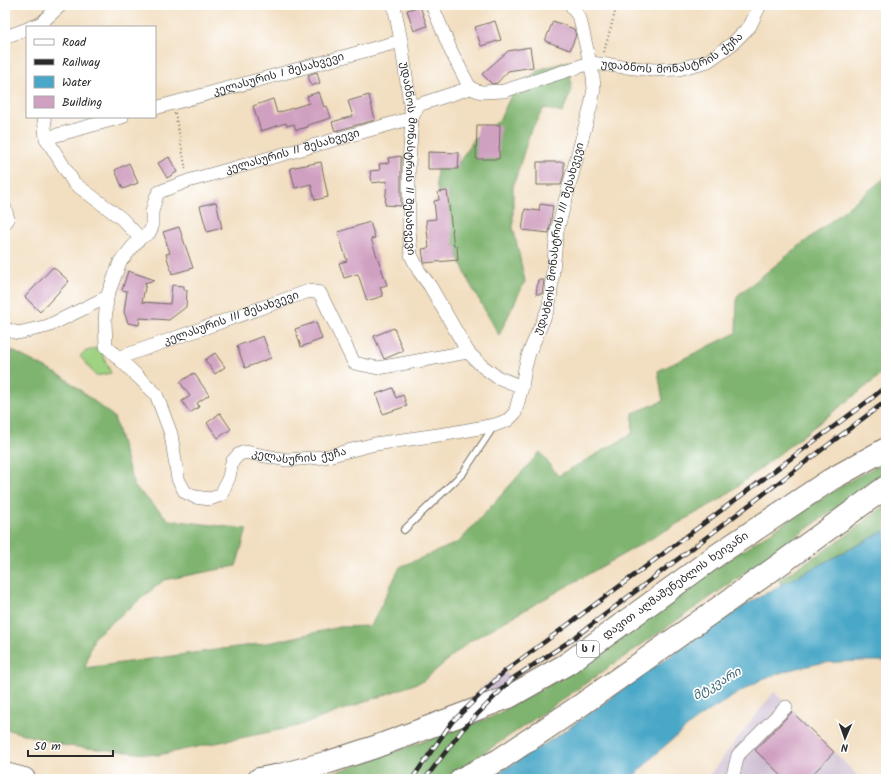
<svg xmlns="http://www.w3.org/2000/svg" width="891" height="784" viewBox="0 0 891 784" font-family="Kalam,'Noto Sans Georgian',sans-serif">
<rect width="100%" height="100%" fill="#fff"/>
<filter id="ink" filterUnits="userSpaceOnUse"><feTurbulence type="fractalNoise" baseFrequency=".025" numOctaves="2"/><feDisplacementMap in="SourceGraphic" scale="8" xChannelSelector="R" yChannelSelector="G"/><feConvolveMatrix kernelMatrix="1 2 1 2 8 2 1 2 1" color-interpolation-filters="sRGB"/></filter>
<filter id="wash" filterUnits="userSpaceOnUse"><feTurbulence type="fractalNoise" baseFrequency=".012" numOctaves="4" result="noise"/><feDisplacementMap in="SourceGraphic" scale="16" xChannelSelector="R" yChannelSelector="G"/><feGaussianBlur stdDeviation="0.9" result="paint"/><feColorMatrix in="noise" values="0 0 0 0 0 0 0 0 0 0 0 0 0 0 0 0 0 1.4 0 .05"/><feComposite in="paint" operator="in"/></filter>
<g filter="url(#wash)">
<rect width="100%" height="100%" fill="#f2dec0"/>
<!-- industrial -->
<g fill="#cebed1">
<polygon points="504,670 515,684 464,737 406,779 441,729 478,691"/>
<polygon points="774,692 861,779 706,779"/>
</g>
<!-- green -->
<polygon fill="#9fd282" stroke="#657e56" points="99,347 111,373 96,376 80,356 84,352"/>
<!-- forest -->
<g fill="#7fb470" stroke="#55704e">
<polygon points="569,61 571,82 571,92 562,113 544,108 530,132 513,187 513,227 525,281 499,335 469,282 449,234 436,184 437,166 456,167 474,139 499,121 515,87 541,69"/>
<polygon points="886,177 886,371 721,499 470,641 423,681 298,726 158,755 67,746 5,729 5,347 65,378 114,417 134,486 169,520 247,529 236,566 164,580 94,637 85,668 273,642 340,627 371,626 400,567 459,542 540,452 558,476 632,434 633,413 663,401 658,371 736,333 737,296"/>
<polygon points="886,461 886,472 744,574 518,730 453,773 437,779 304,779 348,768 490,718 571,673 692,584 783,524 853,479"/>
<polygon points="886,505 886,530 781,585 779,580 846,536"/>
</g>
<!-- water -->
<polygon fill="#49a7c7" stroke="#3a6979" points="886,530 886,661 859,661 821,663 789,670 762,679 735,695 698,718 660,750 631,779 487,779 508,767 559,735 648,671 747,604 790,580 845,552"/>
<g id="blocks">
<!-- building -->
<g fill="#d0a0c1">
<polygon points="420,6 427,26 414,31 407,10"/>
<polygon points="495,21 501,40 481,46 475,27"/>
<polygon points="553,21 574,29 576,35 570,50 545,41"/>
<polygon points="530,47 533,67 508,71 497,83 492,84 482,74 508,51"/>
<polygon points="317,72 320,83 311,86 308,75"/>
<polygon points="319,92 324,107 327,106 331,118 308,125 308,127 296,130 294,124 287,126 286,123 261,131 253,106 273,99 277,113 309,103 307,96"/>
<polygon points="369,95 375,120 335,131 332,122 353,116 348,101"/>
<polygon points="477,125 500,125 499,159 476,159"/>
<polygon points="428,152 459,153 458,169 428,169"/>
<polygon points="401,156 401,206 385,205 387,181 372,183 370,171 380,170 379,164 389,163 388,158"/>
<polygon points="169,157 177,172 167,178 158,163"/>
<polygon points="321,162 328,197 315,200 311,184 295,188 290,168"/>
<polygon points="537,162 564,162 564,174 561,185 537,185"/>
<polygon points="129,163 138,183 123,189 115,170"/>
<polygon points="447,191 454,246 457,246 458,260 424,263 422,249 429,248 426,220 436,219 434,201 439,200 438,192"/>
<polygon points="216,202 222,228 207,232 200,206"/>
<polygon points="540,204 553,206 549,233 522,230 525,209 539,211"/>
<polygon points="370,222 375,238 371,239 387,285 380,287 383,296 367,301 358,274 344,278 339,263 347,261 338,232"/>
<polygon points="179,227 193,268 172,274 166,254 170,253 163,232"/>
<polygon points="53,267 69,281 40,312 25,297"/>
<polygon points="128,271 155,280 144,283 146,283 142,302 170,304 172,285 184,286 184,290 187,290 186,307 169,320 140,318 139,325 128,323 124,312 127,291 122,290"/>
<polygon points="538,280 544,280 542,294 536,294"/>
<polygon points="316,322 322,339 301,347 295,329"/>
<polygon points="394,328 403,351 384,359 374,336"/>
<polygon points="263,336 271,358 245,368 237,346"/>
<polygon points="215,353 225,367 215,374 205,360"/>
<polygon points="194,373 209,395 197,403 199,407 190,413 182,401 190,396 180,382"/>
<polygon points="393,388 396,398 403,395 407,406 383,414 376,394"/>
<polygon points="220,413 231,429 218,438 207,423"/>
<polygon points="792,712 834,752 808,779 785,779 755,750"/>
</g>
</g>
</g>
<g filter="url(#ink)">
<use href="#blocks" fill-opacity="0" stroke="#716a5f" stroke-width="1"/>
<g fill="none" stroke-linecap="round" stroke-linejoin="round">
<!-- lane casing -->
<g stroke="#716a5f" stroke-width="8">
<polyline id="lane" points="404,530 463,473 494,426"/>
</g>
<!-- street casing -->
<g stroke="#716a5f" stroke-width="14">
<g id="street">
<path id="s1" d="M394,5L401,41L412,118L409,163V229L411,255L419,271L430,286L468,352L482,366L497,377L522,387"/>
<path id="s2" d="M432,5L451,51L470,88L481,92L504,91L590,63L653,70L679,69L708,61L732,44L750,26L760,5"/>
<polyline points="31,27 40,24 61,5"/>
<polyline points="5,37 27,29"/>
<path id="s3" d="M155,108L401,41"/>
<polyline points="46,138 122,117"/>
<polyline points="5,208 8,219 5,223"/>
<path id="s4" d="M140,238L149,233L152,227V212L156,197L159,192L188,181L412,118L418,105L470,88"/>
<path id="s5" d="M107,297L105,321L106,346L156,394L171,434L178,479L185,492L195,497L210,499L221,495L229,477L232,462L238,455L245,452L287,460L324,457L375,444L452,433L495,425L508,420L515,413L522,387L525,368L529,353L548,309L550,299L557,231L591,105L594,89L593,76L580,19L571,5"/>
<polyline points="5,329 18,333 48,326 107,297 120,262 140,238 121,218 74,183 46,138 44,117"/>
<path id="s6" d="M118,358L309,291L320,293L354,363L378,368L468,352"/>
<polyline points="732,779 738,755 786,707"/>
</g>
</g>
<!-- highway casing -->
<g stroke="#716a5f" stroke-width="24">
<g id="highway">
<polyline points="5,774 24,779"/>
<path id="s7" d="M259,779L280,775L329,762L375,747L509,697L567,664L717,555L830,480L886,449"/>
<polyline points="461,779 499,760 581,705 772,570 886,487"/>
</g>
</g>
<!-- path -->
<g stroke="#716a5f" stroke-width="2" stroke-dasharray="1 3" stroke-linecap="butt">
<polyline points="604,52 617,5"/>
<polyline points="175,113 186,170"/>
</g>
<!-- lane -->
<use href="#lane" stroke="#fff" stroke-width="6"/>
<!-- street -->
<use href="#street" stroke="#fff" stroke-width="13"/>
<!-- highway -->
<use href="#highway" stroke="#fff" stroke-width="22"/>
<!-- rail casing -->
<g stroke="#2b2b2b" stroke-width="4.5">
<g id="rail">
<polyline points="412,779 452,722 505,671 562,629 872,398 886,386"/>
<polyline points="425,779 463,729 512,679 570,641 886,401"/>
</g>
</g>
<!-- rail -->
<use href="#rail" stroke="#fff" stroke-width="3" stroke-dasharray="9" stroke-linecap="butt"/>
</g>
</g>
<g text-anchor="middle" dominant-baseline="central" stroke-width="3.5" stroke-linejoin="round" paint-order="stroke">
<!-- shield labels -->
<rect fill="#fff" stroke="#6b6b6b" stroke-width="1" x="577" y="641" width="22" height="16" rx="3"/>
<g font-size="10" font-weight="bold" fill="#2b2b2b">
<text x="588" y="649">ს 1</text>
</g>
<!-- street labels -->
<g font-size="11" fill="#2b2b2b" stroke="#fff">
<text stroke="none"><textPath href="#s2" startOffset="303">უდაბნოს მონასტრის ქუჩა</textPath></text>
<text stroke="none"><textPath href="#s3" startOffset="128">კელასურის I შესახვევი</textPath></text>
<text stroke="none"><textPath href="#s4" startOffset="193">კელასურის II შესახვევი</textPath></text>
<text stroke="none"><textPath href="#s1" startOffset="155">უდაბნოს მონასტრის II შესახვევი</textPath></text>
<text stroke="none"><textPath href="#s5" startOffset="770">უდაბნოს მონასტრის III შესახვევი</textPath></text>
<text stroke="none"><textPath href="#s6" startOffset="120">კელასურის III შესახვევი</textPath></text>
<text stroke="none"><textPath href="#s5" startOffset="366">კელასურის ქუჩა</textPath></text>
<text stroke="none"><textPath href="#s7" startOffset="464">დავით აღმაშენებლის ხეივანი</textPath></text>
</g>
<!-- water labels -->
<g font-size="12" font-style="italic" fill="#386371" stroke="#fff">
<text transform="translate(717 684) rotate(-30)">მტკვარი</text>
</g>
</g>
<!-- margin -->
<rect width="891" height="784" fill="none" stroke="#fff" stroke-width="20"/>
<!-- legend -->
<rect x="26" y="26" width="130" height="92" fill="#ffffff" stroke="#aaaaaa"/>
<rect x="34" y="39" width="20" height="6" fill="#ffffff" stroke="#aaaaaa"/>
<text x="62" y="46" font-size="12" fill="#2b2b2b">Road</text>
<rect x="34" y="59" width="20" height="6" fill="#2b2b2b" stroke="#aaaaaa"/>
<text x="62" y="66" font-size="12" fill="#2b2b2b">Railway</text>
<rect x="34" y="76" width="20" height="12" fill="#49a7c7" stroke="#aaaaaa"/>
<text x="62" y="86" font-size="12" fill="#2b2b2b">Water</text>
<rect x="34" y="96" width="20" height="12" fill="#d0a0c1" stroke="#aaaaaa"/>
<text x="62" y="106" font-size="12" fill="#2b2b2b">Building</text>
<!-- north arrow -->
<g transform="translate(845 738) rotate(182)" stroke="#ffffff" stroke-width="3" paint-order="stroke">
<path d="M0-3L7 15L0 10L-7 15Z" fill="#2b2b2b"/>
<text y="-6" font-size="11" font-weight="bold" text-anchor="middle" fill="#2b2b2b">N</text>
</g>
<!-- scale -->
<path d="M28 750v6h85v-6" fill="none" stroke="#2b2b2b" stroke-width="2"/>
<text x="34" y="750" font-size="12" fill="#2b2b2b" stroke="#ffffff" stroke-width="3" paint-order="stroke">50 m</text>
</svg>
